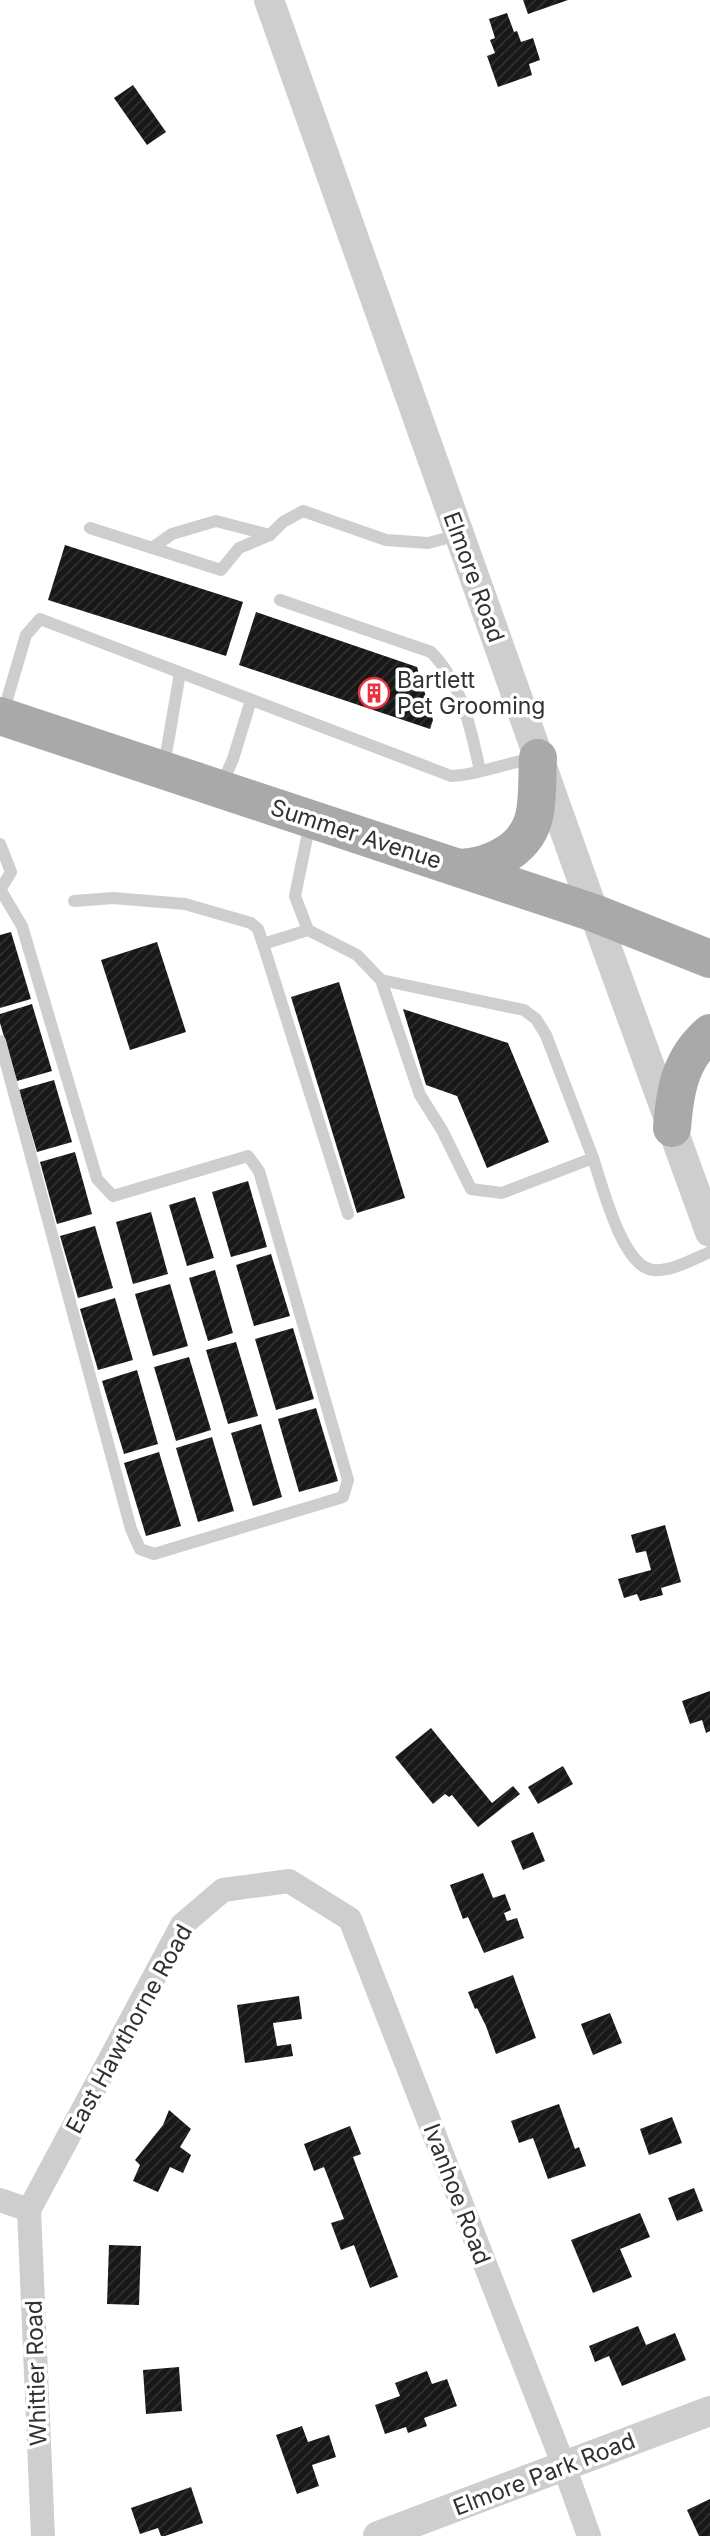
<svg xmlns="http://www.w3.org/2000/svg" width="710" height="2536" viewBox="0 0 710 2536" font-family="Inter,sans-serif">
<defs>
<pattern id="building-hatch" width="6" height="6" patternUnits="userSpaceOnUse" patternTransform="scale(1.75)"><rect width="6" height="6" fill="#181818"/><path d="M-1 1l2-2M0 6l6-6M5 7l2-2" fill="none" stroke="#313131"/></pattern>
</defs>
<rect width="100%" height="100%" fill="#fff"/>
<!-- building -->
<g fill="url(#building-hatch)">
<polygon points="523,0 568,0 528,14"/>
<polygon points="507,13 514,32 517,31 521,42 533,38 540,60 529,64 532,75 498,87 487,56 495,53 490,40 495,38 489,19"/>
<polygon points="133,85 166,132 147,145 114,98"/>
<polygon points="65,545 243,602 226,656 48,600"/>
<polygon points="256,612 417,667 433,720 430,729 239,665"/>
<polygon points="11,932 31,999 0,1008 0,935"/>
<polygon points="157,942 186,1032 130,1050 101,960"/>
<polygon points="339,982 405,1198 357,1213 291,997"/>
<polygon points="32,1004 52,1071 17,1081 0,1023 0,1014"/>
<polygon points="403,1009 508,1043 549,1142 487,1168 457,1096 426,1085"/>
<polygon points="54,1080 72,1142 37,1152 19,1090"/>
<polygon points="75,1152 92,1214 57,1224 40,1162"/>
<polygon points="248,1181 267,1247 231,1257 212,1192"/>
<polygon points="195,1197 214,1258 187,1266 169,1205"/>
<polygon points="151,1212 168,1274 133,1284 116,1222"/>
<polygon points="95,1226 113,1288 78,1298 60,1236"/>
<polygon points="271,1254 290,1316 254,1326 236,1265"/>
<polygon points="215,1270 233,1333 208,1341 189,1278"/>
<polygon points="170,1284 188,1346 153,1356 135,1294"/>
<polygon points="115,1298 133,1360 98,1370 80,1309"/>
<polygon points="293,1328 314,1399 276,1410 255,1339"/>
<polygon points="236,1342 258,1416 228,1424 206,1350"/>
<polygon points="189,1357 211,1430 176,1441 154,1367"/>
<polygon points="137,1370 158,1444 124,1454 102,1381"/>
<polygon points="316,1408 338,1481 299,1492 278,1419"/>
<polygon points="261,1424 282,1497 253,1506 231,1433"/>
<polygon points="212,1437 234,1511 198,1522 176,1448"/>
<polygon points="159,1452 181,1526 146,1536 124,1463"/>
<polygon points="665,1525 681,1582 661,1588 663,1595 640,1601 637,1594 624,1598 618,1579 651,1570 646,1551 636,1553 631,1535"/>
<polygon points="710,1691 710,1731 706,1733 702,1720 690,1724 682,1701"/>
<polygon points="431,1728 492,1803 513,1786 520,1794 478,1827 452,1795 449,1797 445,1794 433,1804 395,1757"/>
<polygon points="563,1766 573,1784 538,1804 528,1787"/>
<polygon points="533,1832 545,1861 523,1870 511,1841"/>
<polygon points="483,1873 493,1898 505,1894 511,1910 504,1913 507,1921 517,1918 524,1938 484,1953 468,1917 463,1919 450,1885"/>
<polygon points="513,1975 536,2038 496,2054 486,2026 477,2008 475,2009 468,1992"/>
<polygon points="299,1996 302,2019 273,2023 277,2046 291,2044 293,2056 245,2063 237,2005"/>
<polygon points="610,2013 622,2043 593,2055 581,2024"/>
<polygon points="559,2104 575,2149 579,2147 586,2166 548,2179 533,2138 519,2143 511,2121"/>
<polygon points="169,2110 191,2129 180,2147 191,2155 183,2173 170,2167 158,2192 133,2181 140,2165 135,2160 163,2125"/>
<polygon points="672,2117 682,2143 649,2155 640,2129"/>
<polygon points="350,2126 361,2154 353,2157 398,2277 370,2288 354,2245 341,2250 331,2223 344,2219 324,2167 314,2171 304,2144"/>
<polygon points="694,2188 703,2211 677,2221 668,2198"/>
<polygon points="640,2213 650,2237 620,2249 632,2277 593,2293 571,2240"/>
<polygon points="109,2245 141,2246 139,2305 107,2304"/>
<polygon points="638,2326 646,2345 675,2333 686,2360 622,2386 609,2356 595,2362 589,2346"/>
<polygon points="179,2367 182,2411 146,2414 143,2370"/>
<polygon points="427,2371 432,2384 447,2379 457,2406 424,2418 427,2426 408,2433 406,2427 385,2434 375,2405 400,2396 395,2383"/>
<polygon points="302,2426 308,2442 329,2435 336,2457 312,2465 319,2486 297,2494 276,2435"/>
<polygon points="191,2487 203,2523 165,2536 161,2536 158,2528 140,2534 131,2508"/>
<polygon points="710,2499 710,2536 699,2536 687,2510"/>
</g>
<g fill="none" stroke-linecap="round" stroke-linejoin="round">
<!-- service -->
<g stroke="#cecece" stroke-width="12">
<polyline points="90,528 221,570 239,548 270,535 283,522 303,511 386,540 428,543 459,535"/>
<polyline points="152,548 172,534 216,521 270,535"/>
<path d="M280,600L431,652C462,683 471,729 480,771"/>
<path d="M3,713L26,635L40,619L451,776C478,775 505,763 532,759"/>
<polyline points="164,766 180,673"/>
<polyline points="221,786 233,759 251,700"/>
<path d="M310,823L295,896L308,930L357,955L381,980L420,1095L442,1130L471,1189L502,1193L593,1158C602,1184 622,1267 653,1270C671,1272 693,1259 710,1252"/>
<polyline points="0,844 11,872 0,890"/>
<polyline points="0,889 22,926 97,1179 113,1196 248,1156 259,1171 348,1480 343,1497 154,1554 140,1549 131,1529 0,1041"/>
<polyline points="74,901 113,898 185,904 251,923 258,929 263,944"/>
<polyline points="308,930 263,944 348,1214"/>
<polyline points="381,980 524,1010 536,1019 546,1035 593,1158"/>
</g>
<!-- minor -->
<g stroke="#cecece" stroke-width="24">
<polyline points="0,2200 29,2210"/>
<polyline points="29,2210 182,1925 223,1890 289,1881 350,1919 564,2466 589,2536"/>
<polyline points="29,2210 43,2536"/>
</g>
<!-- tertiary -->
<g stroke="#cecece" stroke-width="30">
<polyline points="269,0 594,913 710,1232"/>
<polyline points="378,2536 710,2411"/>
</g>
<!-- primary -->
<g stroke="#a9a9a9" stroke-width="38">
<polyline points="0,716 594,913 710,959"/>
<path d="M459,868C492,867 529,849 535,812C538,795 537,776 538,758"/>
<path d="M672,1128C675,1090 680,1059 710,1033"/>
</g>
</g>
<!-- icons -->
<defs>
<g id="building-ring" transform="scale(1.575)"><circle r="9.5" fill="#fff" stroke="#e9323e" stroke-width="1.5"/><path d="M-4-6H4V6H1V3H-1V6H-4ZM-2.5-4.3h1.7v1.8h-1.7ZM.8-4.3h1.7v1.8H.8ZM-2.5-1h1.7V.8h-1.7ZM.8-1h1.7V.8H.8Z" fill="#e9323e"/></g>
</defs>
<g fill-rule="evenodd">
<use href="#building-ring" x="374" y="693"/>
</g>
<g text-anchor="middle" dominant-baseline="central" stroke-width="7" stroke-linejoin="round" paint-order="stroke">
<!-- street labels -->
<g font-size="23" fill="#313131" stroke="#fff">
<text transform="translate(474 577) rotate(70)">Elmore Road</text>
<text transform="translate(356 834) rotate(18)">Summer Avenue</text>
<text transform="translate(129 2029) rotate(-61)">East Hawthorne Road</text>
<text transform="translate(457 2194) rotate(69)">Ivanhoe Road</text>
<text transform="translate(36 2373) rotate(-92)">Whittier Road</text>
<text transform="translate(544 2474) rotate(-21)">Elmore Park Road</text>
</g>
<!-- poi labels -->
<g font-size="23" fill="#313131" stroke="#fff" text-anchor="start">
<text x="397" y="680">Bartlett<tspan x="397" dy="26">Pet Grooming</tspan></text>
</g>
</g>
</svg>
